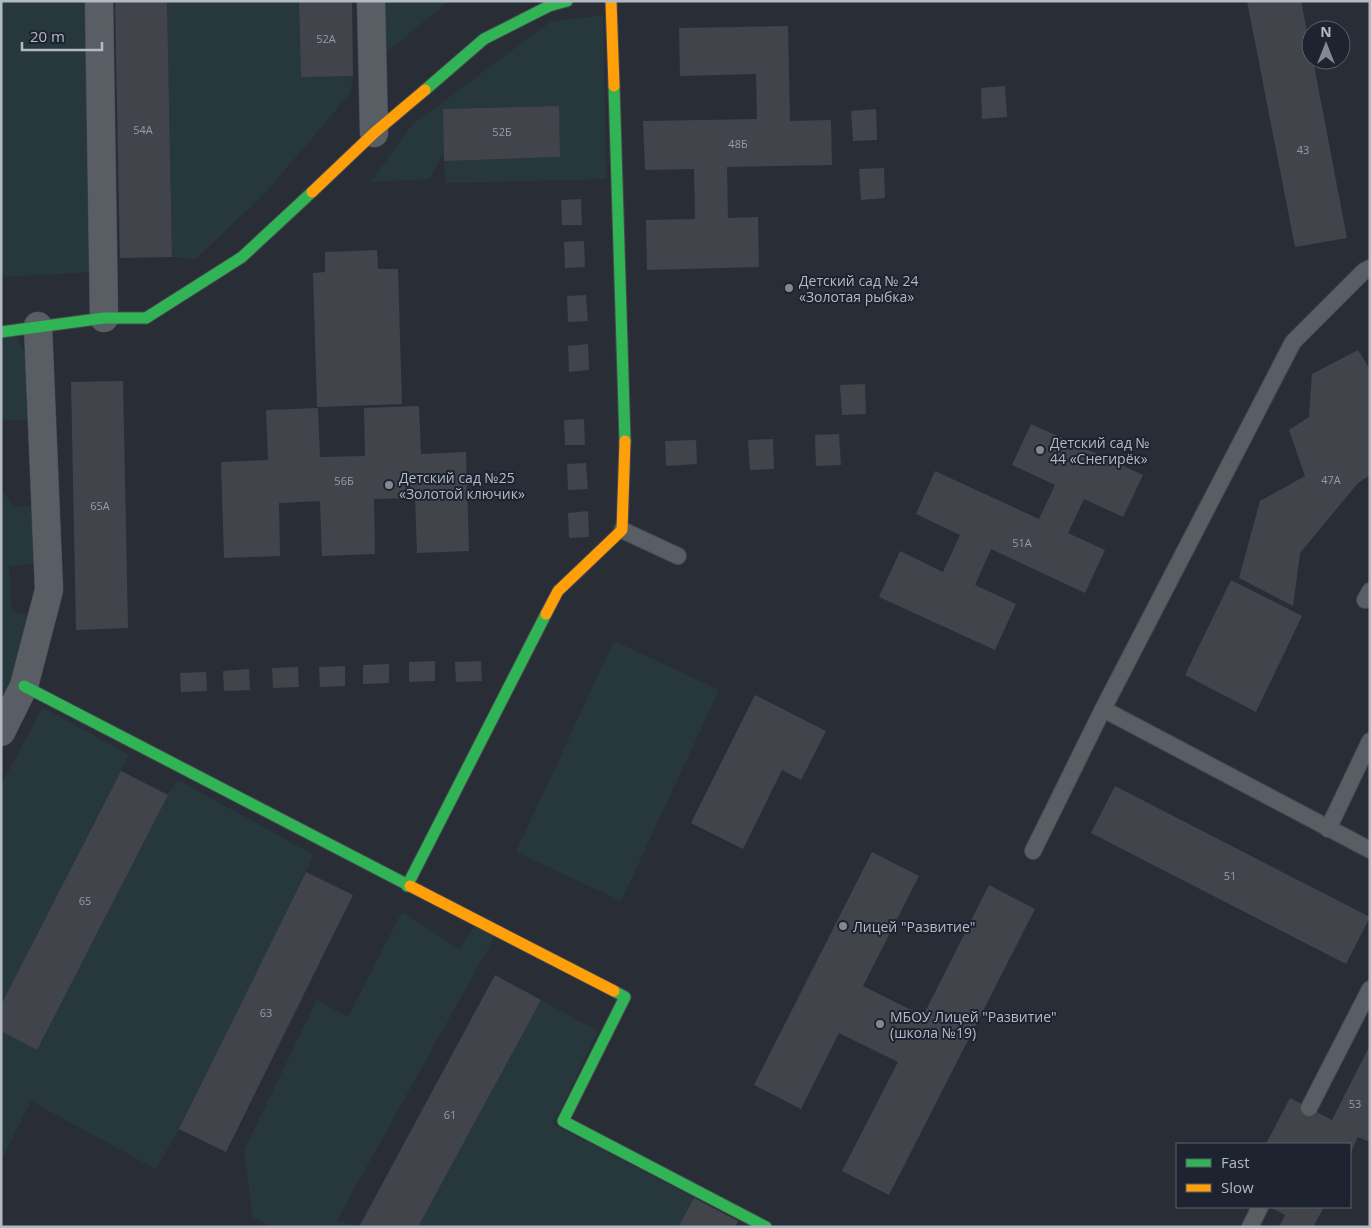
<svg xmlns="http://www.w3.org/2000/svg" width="1371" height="1228" viewBox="0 0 1371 1228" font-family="'Open Sans',sans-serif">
<rect width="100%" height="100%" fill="#292e36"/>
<!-- green -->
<g fill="#27383c">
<polygon points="1,1 88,1 94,272 1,277"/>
<polygon points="167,1 299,1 301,76 353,76 350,93 268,190 196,259 172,257"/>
<polygon points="383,1 449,1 383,55"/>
<polygon points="603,15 606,179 445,183 444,161 560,157 558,106 443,109 444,152 429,179 371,182 412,125 550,22"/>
<polygon points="16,336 35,372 36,420 1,420 1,338"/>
<polygon points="1,488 13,507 36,506 42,563 9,566 12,611 33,616 17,685 1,698"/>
<polygon points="614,641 719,690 621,901 516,852"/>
<polygon points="43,707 129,755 1,1005 1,785"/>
<polygon points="178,780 314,855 179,1129 156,1169 31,1101 1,1161 1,1031 37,1050 168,795"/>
<polygon points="402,912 459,949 475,926 495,936 337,1220 358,1227 271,1227 253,1217 244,1150 317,1000 348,1017"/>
<polygon points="541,1000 598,1031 553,1124 694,1198 678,1227 418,1227"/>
</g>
<!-- building -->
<g fill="#41444b">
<polygon points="115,1 167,1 172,257 120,258"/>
<polygon points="299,1 352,1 353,76 301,77"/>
<polygon points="1247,1 1301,1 1311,51 1311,60 1313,60 1347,238 1295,247"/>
<polygon points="788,26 790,121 831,120 832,165 727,167 728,218 758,217 759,267 647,270 646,220 695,219 694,169 645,170 643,121 757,119 756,74 680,76 679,28"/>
<polygon points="1005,86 1007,117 982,119 981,88"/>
<polygon points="559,106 560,157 444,161 443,109"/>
<polygon points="876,109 877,140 853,141 851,111"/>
<polygon points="884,168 885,198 861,200 859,169"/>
<polygon points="581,199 582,225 562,225 561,200"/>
<polygon points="584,241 585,267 565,268 564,242"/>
<polygon points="377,250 378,269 398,269 402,404 317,407 313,273 325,272 325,252"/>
<polygon points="586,295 588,321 568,322 567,296"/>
<polygon points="588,344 589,370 569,372 568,346"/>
<polygon points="1358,350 1370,369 1370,475 1358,483 1300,553 1293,606 1239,578 1260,501 1305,476 1289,430 1309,417 1312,374"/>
<polygon points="123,381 128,628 76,630 71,382"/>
<polygon points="865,384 866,414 842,415 840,385"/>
<polygon points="419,406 421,454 466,452 469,551 417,553 415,498 374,499 375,554 322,556 320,501 279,503 280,556 224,558 221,462 268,460 266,410 318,408 320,457 365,456 364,408"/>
<polygon points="584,419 585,445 565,445 564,420"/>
<polygon points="1031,424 1143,475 1123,517 1084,499 1068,533 1105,550 1085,593 991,549 975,585 1016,604 995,650 879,597 900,551 943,572 960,535 916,514 935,471 1039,519 1055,485 1012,465"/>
<polygon points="839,434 841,465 816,466 815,435"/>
<polygon points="773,439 774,469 750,470 748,440"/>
<polygon points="696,440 697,464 666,466 665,441"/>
<polygon points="586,463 588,489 568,490 567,464"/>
<polygon points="588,511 589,537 569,538 568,513"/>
<polygon points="1231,580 1302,616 1256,712 1185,675"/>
<polygon points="435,661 435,681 409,682 409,662"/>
<polygon points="481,661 482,681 456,682 455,662"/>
<polygon points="389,664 389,683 363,684 363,665"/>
<polygon points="345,666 345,686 320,687 319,667"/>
<polygon points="298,667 299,687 273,688 272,668"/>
<polygon points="249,669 250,690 224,691 223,671"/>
<polygon points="206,672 207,691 181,692 180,673"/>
<polygon points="755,695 826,731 801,780 782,770 743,849 691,823"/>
<polygon points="121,771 168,795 37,1050 1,1031 1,1005"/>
<polygon points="1115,786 1370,917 1346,964 1091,833"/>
<polygon points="872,852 919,876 863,986 923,1016 989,885 1035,909 889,1195 842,1171 898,1062 839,1033 801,1109 754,1085"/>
<polygon points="306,872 353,895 226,1152 179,1129"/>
<polygon points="495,975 541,1000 418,1227 359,1227"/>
<polygon points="1370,1045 1370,1142 1358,1137 1350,1154 1350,1144 1266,1144 1290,1098 1332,1120"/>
<polygon points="694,1198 738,1221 735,1227 678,1227"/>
<polygon points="1270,1207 1324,1207 1314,1225 1317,1227 1279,1227 1285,1215"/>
</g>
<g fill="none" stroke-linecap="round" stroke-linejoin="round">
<!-- lane casing -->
<g stroke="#45494f" stroke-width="18">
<g id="lane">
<polyline points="622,530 678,556"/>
<polyline points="1365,600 1370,591"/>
<polyline points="1103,709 1370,850"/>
<polyline points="1328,829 1370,741"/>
<polyline points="1033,851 1103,709 1293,342 1364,271 1370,268"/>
<polyline points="1309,1108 1370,989"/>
<polyline points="1250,1227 1260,1207"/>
</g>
</g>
<!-- street casing -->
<g stroke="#45494f" stroke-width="29">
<g id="street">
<polyline points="99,1 104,318"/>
<polyline points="371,1 374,133"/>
<polyline points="1,732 24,686 49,590 38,326"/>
</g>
</g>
<!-- fast casing -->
<g stroke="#45494f" stroke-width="13">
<g id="fast">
<polyline points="614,86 625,441"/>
<polyline points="425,90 484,39 549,6 567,1"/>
<polyline points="1,332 104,318 146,318 242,257 312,192"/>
<polyline points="24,686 410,886"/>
<polyline points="407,886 546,614"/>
<polyline points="614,991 625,997 563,1121 766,1227"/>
</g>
</g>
<!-- slow casing -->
<g stroke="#45494f" stroke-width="13">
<g id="slow">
<polyline points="611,1 614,86"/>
<polyline points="312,192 374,133 425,90"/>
<polyline points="546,614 558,591 622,530 625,441"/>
<polyline points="410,886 614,991"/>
</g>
</g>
<!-- lane -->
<use href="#lane" stroke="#595d64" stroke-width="16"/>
<!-- street -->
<use href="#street" stroke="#595d64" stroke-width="28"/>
<!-- fast -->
<use href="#fast" stroke="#30b455" stroke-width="11"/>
<!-- slow -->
<use href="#slow" stroke="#ff9f0a" stroke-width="11"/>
</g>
<!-- markers -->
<g fill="#838994" stroke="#1d2430" stroke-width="2">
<circle cx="789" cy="288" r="5"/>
<circle cx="1040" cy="450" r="5"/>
<circle cx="389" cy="485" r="5"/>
<circle cx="843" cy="926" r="5"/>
<circle cx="880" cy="1024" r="5"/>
</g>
<g text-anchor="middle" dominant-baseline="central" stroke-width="4" stroke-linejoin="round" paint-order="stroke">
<!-- number labels -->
<g font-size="11" fill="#969ca7">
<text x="326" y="38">52А</text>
<text x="143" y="129">54А</text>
<text x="502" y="131">52Б</text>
<text x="738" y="143">48Б</text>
<text x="1303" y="149">43</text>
<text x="1331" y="479">47А</text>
<text x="344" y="480">56Б</text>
<text x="100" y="505">65А</text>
<text x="1022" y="542">51А</text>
<text x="1230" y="875">51</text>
<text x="85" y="900">65</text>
<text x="266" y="1012">63</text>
<text x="1355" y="1103">53</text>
<text x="450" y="1114">61</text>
</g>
<!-- poi labels -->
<g font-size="14" fill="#b3bac6" stroke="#1d2430" text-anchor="start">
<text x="799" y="280">Детский сад № 24<tspan x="799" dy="16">«Золотая рыбка»</tspan></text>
<text x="1050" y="442">Детский сад №<tspan x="1050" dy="16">44 «Снегирёк»</tspan></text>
<text x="399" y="477">Детский сад №25<tspan x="399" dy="16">«Золотой ключик»</tspan></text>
<text x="853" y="926">Лицей "Развитие"</text>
<text x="890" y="1016">МБОУ Лицей "Развитие"<tspan x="890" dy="16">(школа №19)</tspan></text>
</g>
</g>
<!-- border -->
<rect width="1371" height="1228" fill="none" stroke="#b3bac6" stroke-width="5"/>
<!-- legend -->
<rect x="1176" y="1143" width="175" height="65" fill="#1d2430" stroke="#59606c"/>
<rect x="1186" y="1159" width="25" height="8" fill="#30b455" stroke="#59606c"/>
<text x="1221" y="1168" font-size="15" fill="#b3bac6">Fast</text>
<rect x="1186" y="1184" width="25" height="8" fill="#ff9f0a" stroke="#59606c"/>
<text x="1221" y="1193" font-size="15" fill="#b3bac6">Slow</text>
<!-- north arrow -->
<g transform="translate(1326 45)"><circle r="24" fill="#1d2430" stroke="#59606c"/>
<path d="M0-4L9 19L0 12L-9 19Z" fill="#838994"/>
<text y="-8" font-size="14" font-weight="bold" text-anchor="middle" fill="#b3bac6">N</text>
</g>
<!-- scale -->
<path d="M22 42v8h80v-8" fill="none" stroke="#b3bac6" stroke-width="2.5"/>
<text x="30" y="42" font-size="15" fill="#b3bac6" stroke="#1d2430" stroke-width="4" paint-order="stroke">20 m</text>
</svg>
